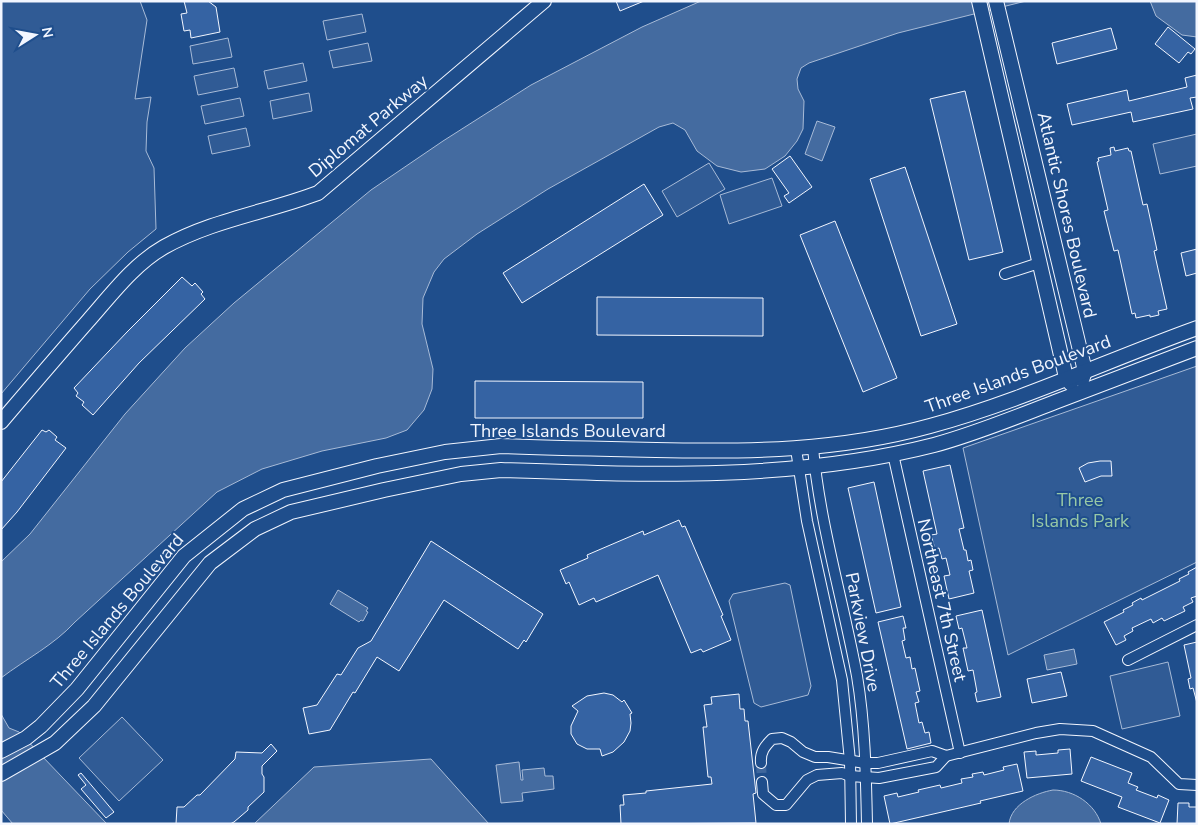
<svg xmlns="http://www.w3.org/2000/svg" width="1198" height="825" viewBox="0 0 1198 825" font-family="'Nunito Sans',sans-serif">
<rect width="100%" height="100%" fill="#1f4e8c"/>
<!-- built -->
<g fill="#305b95" stroke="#a8bbd7">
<polygon points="1,1 140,1 147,20 135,99 151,97 147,122 146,151 154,168 156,229 128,252 90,289 1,394"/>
<polygon points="362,14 366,32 327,40 323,21"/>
<polygon points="228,38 232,57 193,64 190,46"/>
<polygon points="368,43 372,61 333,68 329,51"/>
<polygon points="303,63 307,81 268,89 264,71"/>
<polygon points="234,68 238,87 198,95 194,76"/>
<polygon points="309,93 312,111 273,119 270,101"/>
<polygon points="240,98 244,116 205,124 201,106"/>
<polygon points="246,128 250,146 212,154 208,136"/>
<polygon points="1197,134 1197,166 1160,174 1153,144"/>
<polygon points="709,163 725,189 677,217 662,191"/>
<polygon points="772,178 782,206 729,224 720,195"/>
<polygon points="1197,366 1197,562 1008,655 963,448"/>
<polygon points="785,583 790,585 811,686 808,695 761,707 754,703 729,601 733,594"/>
<polygon points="1168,662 1180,716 1122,729 1110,676"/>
<polygon points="122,717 163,760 119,801 79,758"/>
</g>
<!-- water -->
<g fill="#446ba0" stroke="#a8bbd7">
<path d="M701,1H1026L898,33L809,63L801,68L797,79L798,89L804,101L803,129L797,141L785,156L765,169L741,172L717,166L697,151L685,130L673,123L659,127L548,189L477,234L444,259L434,272L423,298L422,324L433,369L432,389L424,410L407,430L386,438L322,451L262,469L217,492L75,622C54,645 26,659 1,678V562L30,534L125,414L185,348L234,303L371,190L443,141L531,85L642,27Z"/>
<polygon points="1150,1 1197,1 1197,37 1182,35 1156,16"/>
<polygon points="817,121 835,127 822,161 805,154"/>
<polygon points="338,590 368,608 366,611 368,612 363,621 361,620 359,622 330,604"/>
<polygon points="1074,649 1077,664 1047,670 1044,655"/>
<polygon points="1,714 9,728 19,732 107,824 13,824 1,810"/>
<polygon points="431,759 489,824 254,824 314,767"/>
<polygon points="519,762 521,780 523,780 522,770 544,768 545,776 553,776 554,789 522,793 523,801 501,803 496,765"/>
<path d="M1053,790C1074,790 1095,804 1101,824H1009C1011,804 1036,793 1053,790Z"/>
</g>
<!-- building -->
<g fill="#3563a3" stroke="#f2f6ff">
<polygon points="184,1 208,1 216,7 220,32 191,38 190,30 184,31 181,14 187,13"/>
<polygon points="616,1 644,1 620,11"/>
<polygon points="1168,27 1195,49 1191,54 1188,52 1179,63 1155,44"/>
<polygon points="1111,28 1117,49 1057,64 1052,43"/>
<polygon points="1197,75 1197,97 1190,98 1193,109 1133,122 1131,112 1072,125 1067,104 1127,90 1129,101 1187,87 1185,78"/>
<polygon points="965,91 1003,252 969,260 930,99"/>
<polygon points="1114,147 1115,151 1128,148 1129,151 1131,151 1143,205 1147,204 1157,250 1154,251 1167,309 1158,311 1159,315 1150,317 1150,315 1136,318 1135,313 1132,314 1118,250 1114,251 1104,211 1108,210 1097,162 1099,161 1098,158 1111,155 1110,148"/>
<polygon points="790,156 812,187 789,203 784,196 789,193 772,169"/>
<polygon points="905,167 957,324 921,336 870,179"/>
<polygon points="644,184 663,215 522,303 503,273"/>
<polygon points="835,221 897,378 863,392 800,235"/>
<polygon points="1197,249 1197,273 1186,276 1181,253"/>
<polygon points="182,277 192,286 195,283 203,292 201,294 205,299 139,363 93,415 82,405 84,402 76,396 78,393 74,388 127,332"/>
<polygon points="597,297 763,298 763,336 597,335"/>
<polygon points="475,381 643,382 643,418 475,418"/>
<polygon points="42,430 46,432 49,430 57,437 55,440 66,448 17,512 1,530 1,482"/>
<polygon points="1100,461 1111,461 1112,476 1101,476 1085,482 1079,468 1088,463"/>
<polygon points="950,465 964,528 959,529 964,550 966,550 968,561 971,560 973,570 969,571 974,593 949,599 944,576 950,575 946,558 942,559 939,548 935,549 931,535 937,534 923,471"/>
<polygon points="874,482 901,607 876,613 848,488"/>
<polygon points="679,520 682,527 685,526 723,615 721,616 731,640 703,652 701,649 691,653 658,575 596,602 594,598 579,605 569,582 566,584 560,570 588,558 587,555 643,531 644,535"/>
<polygon points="431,541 543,614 526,642 524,640 518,649 444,600 399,671 377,657 355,693 353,692 330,730 309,734 303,708 317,705 337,674 341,675 358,648 371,641"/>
<polygon points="1197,567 1197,596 1191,598 1193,602 1183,607 1185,611 1164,621 1162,618 1153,623 1151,619 1132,628 1133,631 1124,636 1126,640 1116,645 1104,622 1124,612 1123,610 1133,605 1132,603 1141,598 1142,600 1180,581 1179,579 1189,574 1188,572"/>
<polygon points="982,610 1001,697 977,702 975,693 977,692 973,670 968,671 963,648 967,648 962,628 959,629 956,616"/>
<polygon points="903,616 906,628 903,628 905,640 902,641 906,658 910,657 912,669 915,668 920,691 916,692 919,702 915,703 919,723 922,722 925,733 929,732 931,743 907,749 878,622"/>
<polygon points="1197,642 1197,703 1193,688 1190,689 1188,679 1191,678 1184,645"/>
<polygon points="1061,672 1067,696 1032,703 1027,679"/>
<polygon points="604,693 613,695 622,702 624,700 632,713 630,714 631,723 630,731 624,742 613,752 602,756 600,749 587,749 577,744 571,734 571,726 578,711 572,706 587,696"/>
<polygon points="739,694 740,709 744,709 745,721 748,721 756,793 753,794 756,823 621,824 620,805 624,805 623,795 646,793 646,791 712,784 711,777 708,777 703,727 707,727 704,705 712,704 711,697"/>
<polygon points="271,744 277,751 262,766 262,774 264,777 264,792 248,807 248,810 234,822 230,824 176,824 177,807 184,807 197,795 200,795 235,759 236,752 262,753"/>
<polygon points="1070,749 1072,774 1027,778 1024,752 1036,751 1036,755 1058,753 1058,750"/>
<polygon points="1091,757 1132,773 1128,783 1138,787 1136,790 1157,798 1158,795 1169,800 1160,823 1118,807 1122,797 1081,781"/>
<polygon points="1017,764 1023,791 980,801 981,803 890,824 884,796 897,793 898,797 919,792 918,790 940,785 941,788 962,783 961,779 973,777 972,774 983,772 984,775 1004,770 1003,767"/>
<polygon points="81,773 114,812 106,818 81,789 86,785 78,775"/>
<polygon points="1178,803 1189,803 1189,807 1197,807 1197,824 1177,824"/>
</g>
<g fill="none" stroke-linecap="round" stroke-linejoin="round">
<!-- street-tunnel -->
<polyline stroke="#3f679d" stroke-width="10" stroke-dasharray="10 5" stroke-linecap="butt" points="761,763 762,782"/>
<!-- street casing -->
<g stroke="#f2f6ff" stroke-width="12">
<g id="street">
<polyline points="1005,274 1039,263"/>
<path d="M813,448C820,525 843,600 857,676C865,724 866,775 867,824"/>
<polyline points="796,449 807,521 842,680 850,761 851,824"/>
<polyline points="893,454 960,753"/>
<polyline points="1128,660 1197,625"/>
<path d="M761,763C760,752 765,746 772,739L782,738L791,742L803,752L815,757H828L865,763H878L932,751L946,756L1036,733L1060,729L1093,731L1151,757L1179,784L1197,785"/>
<polyline points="762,782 763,794 776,805 786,805 807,780 817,775 842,773 850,776 879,778 936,767 946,756"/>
</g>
</g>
<!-- secondary casing -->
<g stroke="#f2f6ff" stroke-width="16">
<g id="secondary">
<polyline points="979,1 1063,364 1066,378 1071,384"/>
<polyline points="996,1 1085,371 1082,380"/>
<path d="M1,422C30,388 59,354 88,321C111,295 134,264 164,247C212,220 268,212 318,193L544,1"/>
<path d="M1,751L26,738L41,726L77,689L184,556L243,509L283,490L377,466L445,452L501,446C553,448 604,449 656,450C750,452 839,451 930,426C1022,401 1108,360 1197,328"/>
<path d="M1,774L55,743L94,706L210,563L255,529L291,512L384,490L461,474L501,470C646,475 793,481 934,445C975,434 1016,417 1055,402C1102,384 1150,366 1197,348"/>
</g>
</g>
<!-- street -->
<use href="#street" stroke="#1f4e8c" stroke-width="10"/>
<!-- secondary -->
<use href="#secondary" stroke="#1f4e8c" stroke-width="14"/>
</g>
<g text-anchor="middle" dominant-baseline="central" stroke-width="4" stroke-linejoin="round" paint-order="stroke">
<!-- street labels -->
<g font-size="18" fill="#f2f6ff" stroke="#1f4e8c">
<text transform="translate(368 126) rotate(-40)">Diplomat Parkway</text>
<text transform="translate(1067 215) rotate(77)">Atlantic Shores Boulevard</text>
<text transform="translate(1018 374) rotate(-20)">Three Islands Boulevard</text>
<text x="568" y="431">Three Islands Boulevard</text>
<text transform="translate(942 600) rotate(77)">Northeast 7th Street</text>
<text transform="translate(117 611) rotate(-50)">Three Islands Boulevard</text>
<text transform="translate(863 632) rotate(79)">Parkview Drive</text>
</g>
<!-- park labels -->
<g font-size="18" fill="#97c8a6" stroke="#1f4e8c">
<text x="1080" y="500">Three<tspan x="1080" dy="21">Islands Park</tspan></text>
</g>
</g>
<!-- border -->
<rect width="1198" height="825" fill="none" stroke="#f2f6ff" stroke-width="5"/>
<!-- north arrow -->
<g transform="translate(35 35) rotate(79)" stroke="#1f4e8c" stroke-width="4" paint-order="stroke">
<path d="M0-4L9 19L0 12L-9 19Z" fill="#f2f6ff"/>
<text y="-8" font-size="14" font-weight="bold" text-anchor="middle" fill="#f2f6ff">N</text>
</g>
</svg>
